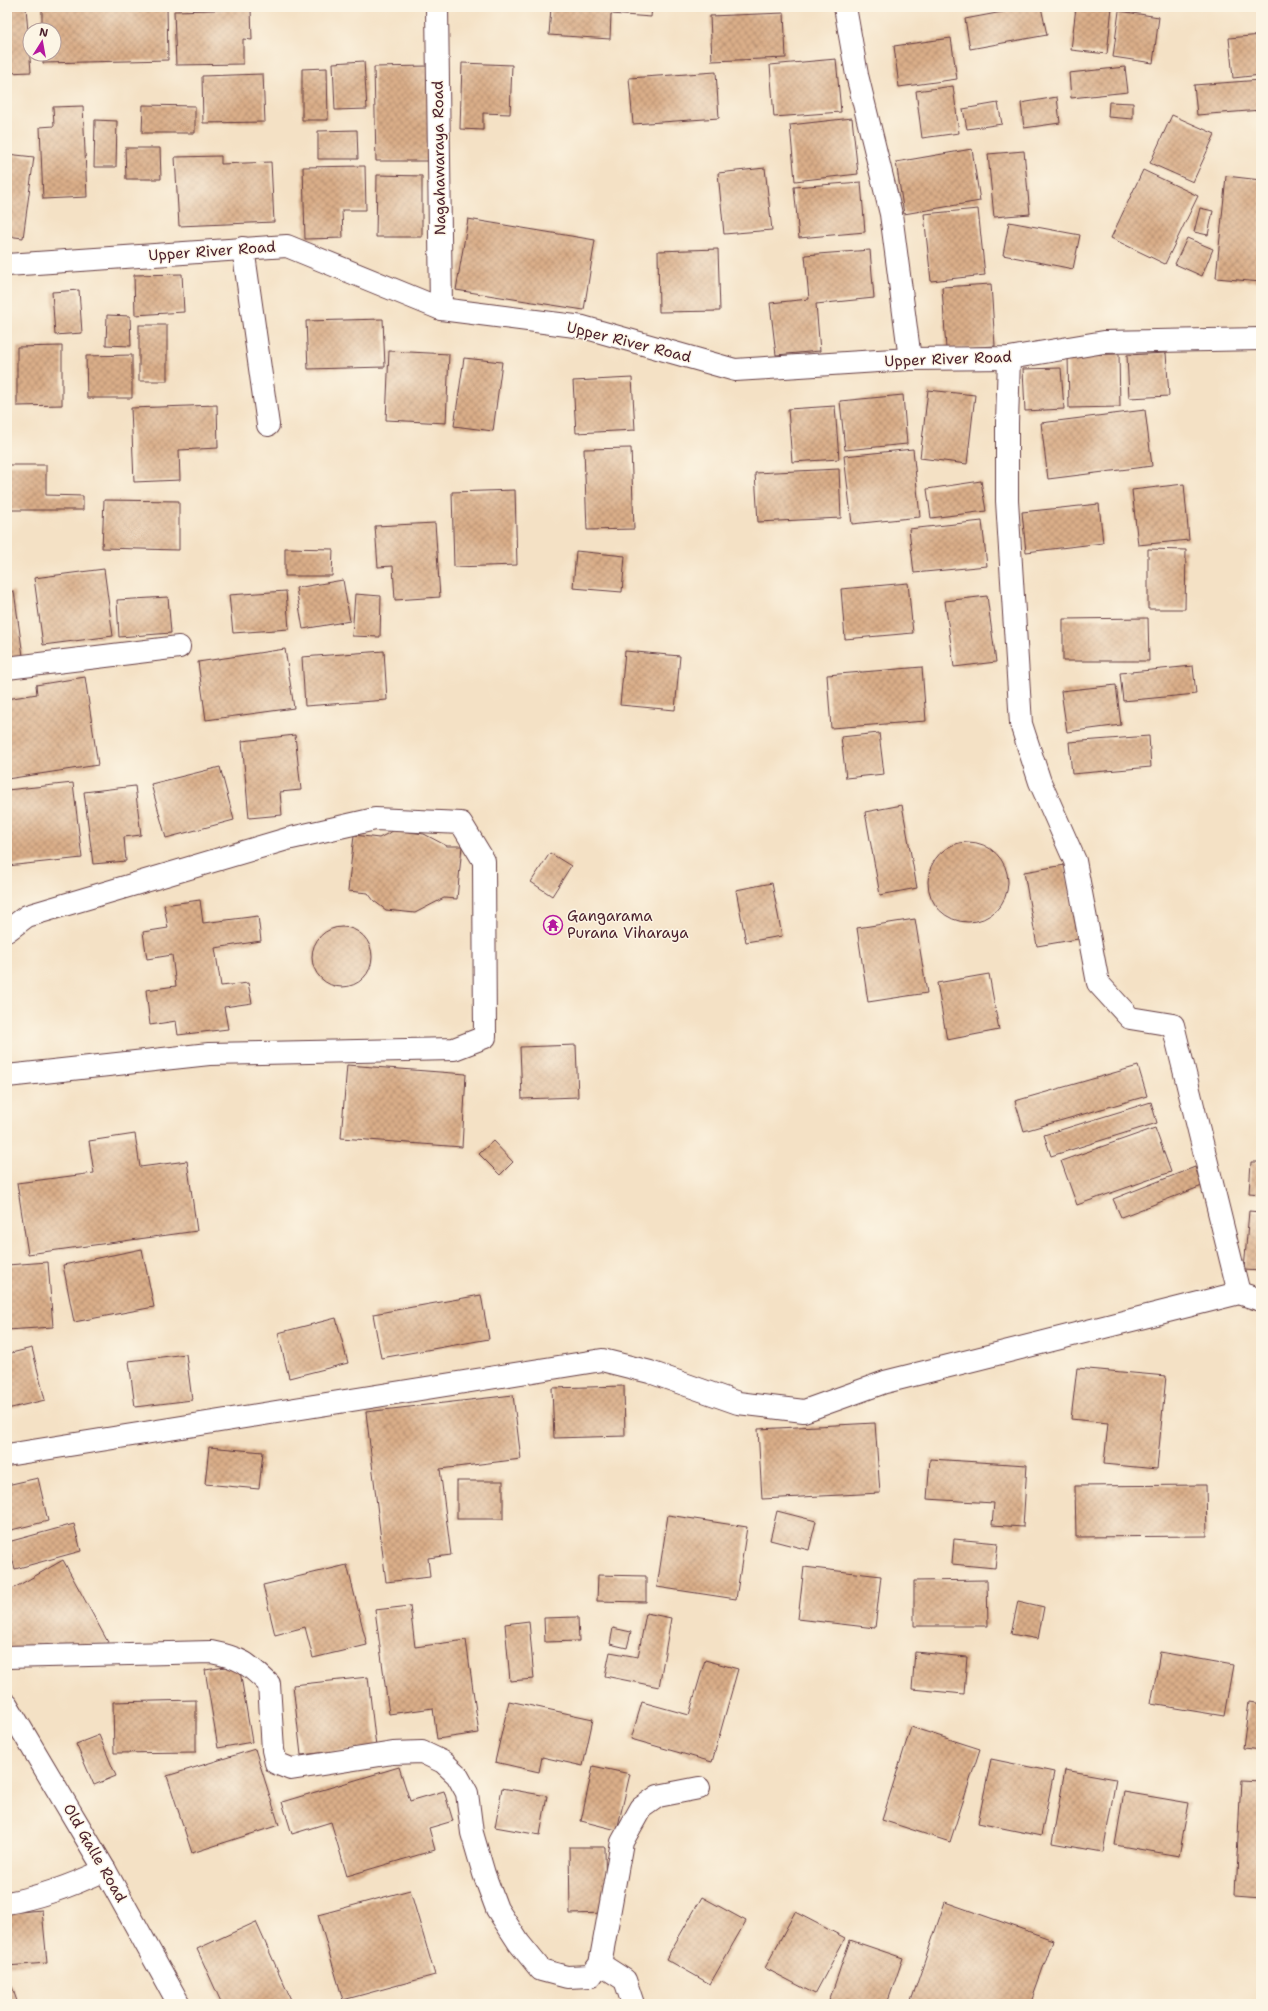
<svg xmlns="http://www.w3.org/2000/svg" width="1268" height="2011" viewBox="0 0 1268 2011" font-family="'Shantell Sans',sans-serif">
<defs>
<pattern id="building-cross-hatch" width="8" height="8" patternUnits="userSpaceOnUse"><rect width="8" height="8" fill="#daae89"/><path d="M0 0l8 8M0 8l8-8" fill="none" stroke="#b38d70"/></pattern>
</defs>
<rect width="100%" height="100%" fill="#fcf5e5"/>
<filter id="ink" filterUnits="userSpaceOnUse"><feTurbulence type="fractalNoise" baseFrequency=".025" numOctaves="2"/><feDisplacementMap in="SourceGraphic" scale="8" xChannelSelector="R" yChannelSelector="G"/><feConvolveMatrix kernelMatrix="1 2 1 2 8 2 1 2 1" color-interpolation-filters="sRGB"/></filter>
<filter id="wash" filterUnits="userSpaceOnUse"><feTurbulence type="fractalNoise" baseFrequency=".012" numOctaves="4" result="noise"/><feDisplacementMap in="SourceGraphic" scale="16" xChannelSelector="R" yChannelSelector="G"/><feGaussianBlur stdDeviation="0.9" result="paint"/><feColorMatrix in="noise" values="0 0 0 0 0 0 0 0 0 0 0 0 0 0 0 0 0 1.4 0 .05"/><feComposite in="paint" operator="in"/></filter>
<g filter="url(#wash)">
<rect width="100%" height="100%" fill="#f4e1c5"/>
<g id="blocks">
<!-- building -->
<g fill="url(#building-cross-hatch)">
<polygon points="7,7 26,7 31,72 7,73"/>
<polygon points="42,7 167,7 168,60 43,63 43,54 54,54 54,30 42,30"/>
<polygon points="551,7 652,7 651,17 611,14 610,39 549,35"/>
<polygon points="1029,7 1041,7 1047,35 970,49 965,19"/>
<polygon points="1076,7 1112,7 1107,54 1071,50"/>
<polygon points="251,9 252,40 243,39 243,64 176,65 174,11"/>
<polygon points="1119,11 1159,17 1153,63 1113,57"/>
<polygon points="784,13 786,58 712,61 710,16"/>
<polygon points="1261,35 1261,75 1233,78 1229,38"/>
<polygon points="951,38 957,79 899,87 894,46"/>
<polygon points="836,59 841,112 774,117 770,65"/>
<polygon points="364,61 367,109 335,110 333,63"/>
<polygon points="462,63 512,65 510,114 483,113 483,130 460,129"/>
<polygon points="428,66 430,161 376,161 374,67"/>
<polygon points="1125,67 1128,92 1071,98 1069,73"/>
<polygon points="327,68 328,120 302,120 302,69"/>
<polygon points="716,72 719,118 633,124 629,78"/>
<polygon points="263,74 265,122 203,123 202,76"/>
<polygon points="1261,80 1261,110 1197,115 1194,85"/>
<polygon points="953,86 959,133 922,138 916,91"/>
<polygon points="1057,97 1060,123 1024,128 1021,103"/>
<polygon points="1109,102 1133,103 1133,119 1108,117"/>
<polygon points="998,103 1002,124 967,129 963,109"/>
<polygon points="143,105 195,106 195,133 142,133"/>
<polygon points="83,106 87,197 43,199 40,127 54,126 53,107"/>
<polygon points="1172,115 1215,134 1193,182 1150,163"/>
<polygon points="852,118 858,174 795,181 790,125"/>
<polygon points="95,120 117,121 116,167 94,167"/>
<polygon points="357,130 358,159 318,159 318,131"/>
<polygon points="125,148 160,148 161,179 126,179"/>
<polygon points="972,149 980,201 904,214 896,162"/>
<polygon points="1024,151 1030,214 994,217 988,154"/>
<polygon points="7,154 34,157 23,238 7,236"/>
<polygon points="221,156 221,164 271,162 274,222 179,226 175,157"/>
<polygon points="365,166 366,210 342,210 343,238 305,239 303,167"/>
<polygon points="765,168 772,230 724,234 718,173"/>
<polygon points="1143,170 1198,196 1165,264 1111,238"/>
<polygon points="377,175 422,176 422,237 376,237"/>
<polygon points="1226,176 1261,180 1261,282 1216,278"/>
<polygon points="861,182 865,232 799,238 794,187"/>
<polygon points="1200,208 1213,211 1208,235 1194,232"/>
<polygon points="978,209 985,275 931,281 924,214"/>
<polygon points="468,219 595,240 584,310 456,290"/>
<polygon points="1009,222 1080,235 1073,269 1003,255"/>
<polygon points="1187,238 1213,249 1202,276 1175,264"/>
<polygon points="718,249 720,311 659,312 658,251"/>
<polygon points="870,250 874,298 816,304 820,351 776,355 770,303 809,299 805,255"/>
<polygon points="182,274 184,312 135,315 134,275"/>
<polygon points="991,284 995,346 946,349 942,287"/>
<polygon points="79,290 82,333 55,335 52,292"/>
<polygon points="107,315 130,316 131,346 106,345"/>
<polygon points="383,319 385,367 308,369 306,321"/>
<rect x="139" y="325" width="28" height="56"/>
<polygon points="62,346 62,405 17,406 17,347"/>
<polygon points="389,351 449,354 446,423 386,420"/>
<polygon points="1166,353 1169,396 1129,398 1127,355"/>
<polygon points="1119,354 1120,407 1069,408 1068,355"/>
<polygon points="132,355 132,398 87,398 86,356"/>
<polygon points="464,358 502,362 493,431 454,426"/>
<polygon points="1061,368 1064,409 1025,411 1023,369"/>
<polygon points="632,378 635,430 576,433 573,381"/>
<polygon points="928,390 975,395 967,464 920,458"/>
<polygon points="903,395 907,444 845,450 840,401"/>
<polygon points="217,405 218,448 179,450 180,480 134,482 131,408"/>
<polygon points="835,406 839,459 792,462 788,409"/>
<polygon points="1145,410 1152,466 1048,479 1041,423"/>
<polygon points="631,448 634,529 587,530 584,449"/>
<polygon points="913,449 920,517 852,524 844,456"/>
<polygon points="7,465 46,465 46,495 83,496 83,510 7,510"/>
<polygon points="839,469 841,518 758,522 755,473"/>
<polygon points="981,481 986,511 931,518 927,489"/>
<polygon points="1184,484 1189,540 1138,545 1132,490"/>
<polygon points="515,490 517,565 454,567 452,492"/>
<polygon points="104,500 179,501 179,550 102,548"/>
<polygon points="1099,504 1103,543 1026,552 1022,512"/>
<polygon points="982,521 987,566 914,573 909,529"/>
<polygon points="435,523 440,597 395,600 393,566 378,567 375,526"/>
<polygon points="285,548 333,549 332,576 285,576"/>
<polygon points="1148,549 1186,550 1185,609 1148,609"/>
<polygon points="576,551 625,556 622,592 573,588"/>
<polygon points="104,569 113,636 43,645 34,578"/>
<polygon points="343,580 350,621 303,629 296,588"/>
<polygon points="908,583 913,633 845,639 841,589"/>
<polygon points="14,591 23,656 7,658 7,592"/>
<polygon points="286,591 289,629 233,633 229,595"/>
<polygon points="355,594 381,596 380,637 352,636"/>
<polygon points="987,596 996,662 954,667 945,601"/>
<polygon points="168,597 171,633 119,637 117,600"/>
<polygon points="1148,618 1149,661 1063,661 1063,619"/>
<polygon points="285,649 294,708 206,720 198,662"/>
<polygon points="384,651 387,700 305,706 302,657"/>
<polygon points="625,651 680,656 675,710 620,705"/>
<polygon points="1193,666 1196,694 1123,701 1120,673"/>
<polygon points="922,667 926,721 831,728 827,675"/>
<polygon points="85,677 98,765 7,779 7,699 37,694 36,685"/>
<polygon points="1116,685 1121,725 1067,732 1061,691"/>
<polygon points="879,733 884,774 846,778 841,737"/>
<polygon points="295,735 301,790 280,792 282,815 249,818 242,741"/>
<polygon points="1149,736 1151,767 1072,774 1069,742"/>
<polygon points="220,767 234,820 166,838 151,784"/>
<polygon points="73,783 82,858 7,866 7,790"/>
<polygon points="135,786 141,835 124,837 126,861 93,864 84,792"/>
<polygon points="902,805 917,888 880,895 865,812"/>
<polygon points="395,830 424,834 447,846 462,846 457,899 444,898 415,913 386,910 374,901 368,893 348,891 354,835 379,838"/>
<circle cx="968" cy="882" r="40"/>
<polygon points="550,853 571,866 552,896 531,882"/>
<polygon points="1065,865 1078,939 1037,946 1024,872"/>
<polygon points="772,883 782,936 746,942 736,890"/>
<polygon points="200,900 203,923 258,916 261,941 215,948 221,986 248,983 252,1003 224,1007 228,1029 178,1035 176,1021 150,1025 146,990 176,986 172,955 147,959 143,932 168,928 164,905"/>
<polygon points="915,919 927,993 868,1002 857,928"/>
<circle cx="342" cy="957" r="30"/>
<polygon points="989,974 999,1030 947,1040 937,983"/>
<polygon points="576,1045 578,1097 522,1099 520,1047"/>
<polygon points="347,1065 466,1074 462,1147 341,1138"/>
<polygon points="1138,1066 1147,1096 1024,1131 1015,1101"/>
<polygon points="1151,1102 1157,1123 1051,1156 1044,1135"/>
<polygon points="1155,1128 1171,1172 1077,1205 1061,1161"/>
<polygon points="135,1134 140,1167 187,1161 197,1231 28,1254 17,1183 94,1173 89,1141"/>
<polygon points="493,1141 513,1162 500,1175 479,1154"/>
<polygon points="1251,1162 1261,1162 1261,1194 1249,1193"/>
<polygon points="1195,1167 1202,1186 1121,1217 1113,1199"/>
<polygon points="1249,1211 1261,1212 1261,1271 1244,1270"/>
<polygon points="142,1249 154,1307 74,1322 63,1265"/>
<polygon points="48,1262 53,1327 7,1330 7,1265"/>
<polygon points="481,1295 489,1339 381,1358 373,1314"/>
<polygon points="336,1318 348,1363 289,1378 278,1333"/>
<polygon points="32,1348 45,1400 7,1409 7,1354"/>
<polygon points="186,1354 192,1400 135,1407 129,1361"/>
<polygon points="1077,1368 1166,1376 1157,1469 1104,1464 1108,1423 1071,1419"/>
<polygon points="624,1386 625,1436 554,1438 552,1388"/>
<polygon points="513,1395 521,1459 440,1469 451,1555 428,1558 430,1577 386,1582 366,1412"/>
<polygon points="875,1423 880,1493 762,1499 758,1429"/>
<polygon points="209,1447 263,1452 259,1489 205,1484"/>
<polygon points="930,1459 1027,1465 1023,1527 992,1525 994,1503 927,1499"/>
<polygon points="38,1478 48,1521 7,1531 7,1485"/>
<rect x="457" y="1481" width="46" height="38"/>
<polygon points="1206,1485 1207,1536 1076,1537 1075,1486"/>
<polygon points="777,1511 816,1521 809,1550 770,1540"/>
<polygon points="668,1515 747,1527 736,1599 657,1587"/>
<polygon points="74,1524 81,1551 15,1569 8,1542"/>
<polygon points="954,1539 998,1543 995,1568 952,1564"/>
<polygon points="63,1560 109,1644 10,1650 7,1645 7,1592"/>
<polygon points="347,1565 367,1645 313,1658 305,1627 275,1635 263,1585"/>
<polygon points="804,1567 881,1576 875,1628 798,1619"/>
<polygon points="598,1575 646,1576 646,1602 597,1601"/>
<polygon points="987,1580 988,1626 914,1626 914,1581"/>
<polygon points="1018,1601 1044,1607 1038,1639 1011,1634"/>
<polygon points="410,1606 415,1647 466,1640 479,1733 437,1739 433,1708 389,1714 375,1610"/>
<polygon points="646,1613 671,1618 659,1687 605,1676 610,1652 638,1657"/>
<polygon points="578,1617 579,1641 545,1642 544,1618"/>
<polygon points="529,1621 534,1679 510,1681 505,1624"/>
<polygon points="613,1628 631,1632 627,1648 610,1644"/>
<polygon points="915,1652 967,1657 964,1694 912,1689"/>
<polygon points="1160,1652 1233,1665 1224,1716 1151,1704"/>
<polygon points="705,1660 738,1669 712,1762 631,1739 642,1702 689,1715"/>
<polygon points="239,1665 252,1742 218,1748 205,1670"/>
<polygon points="368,1677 376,1747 301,1755 293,1685"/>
<polygon points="196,1700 196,1752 114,1753 113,1702"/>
<polygon points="509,1701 593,1719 583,1766 542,1757 539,1772 495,1762"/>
<polygon points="1249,1702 1261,1704 1261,1750 1243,1748"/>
<polygon points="911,1727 980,1749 950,1842 882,1820"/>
<polygon points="99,1735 116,1776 94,1785 76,1744"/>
<polygon points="255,1749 279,1825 192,1853 167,1776"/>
<polygon points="991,1759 1054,1772 1041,1836 978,1823"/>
<polygon points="593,1766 630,1774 617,1830 581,1821"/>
<polygon points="399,1767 410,1801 444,1791 453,1821 429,1828 435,1850 347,1876 331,1822 292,1834 282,1802"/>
<polygon points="1065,1770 1116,1779 1103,1852 1052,1843"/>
<polygon points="1241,1780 1261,1781 1261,1896 1235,1894"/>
<polygon points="502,1788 547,1796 540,1835 495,1827"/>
<polygon points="1124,1792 1189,1803 1179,1856 1115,1845"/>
<polygon points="569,1847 605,1847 606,1913 570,1914"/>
<polygon points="410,1890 435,1975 343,2000 318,1915"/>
<polygon points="702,1897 746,1921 710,1984 666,1959"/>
<polygon points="945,1902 1053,1940 1030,2004 910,2004"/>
<polygon points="42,1910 47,1963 7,1966 7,1913"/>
<polygon points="795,1912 845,1938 815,1994 765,1968"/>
<polygon points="256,1922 292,2002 287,2004 222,2004 197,1949"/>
<polygon points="850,1940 903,1958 887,2004 828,2004"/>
<polygon points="11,1984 18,2004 7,2004 7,1986"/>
</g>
</g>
</g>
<g filter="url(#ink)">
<use href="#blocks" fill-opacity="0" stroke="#643c42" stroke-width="1"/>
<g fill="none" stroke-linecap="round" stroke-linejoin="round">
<!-- minor casing -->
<g stroke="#643c42" stroke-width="24">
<g id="minor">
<polyline points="437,7 441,309"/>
<polyline points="845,7 857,75 891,214 910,359"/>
<polyline points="243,248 268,425"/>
<polyline points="7,265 287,246 441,309 583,327 735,370 910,359 1009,358 1104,342 1261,339"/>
<polyline points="1009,358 1007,423 1007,501 1021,724 1040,782 1075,861 1098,983 1130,1018 1173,1025 1239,1293"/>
<polyline points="7,668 179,647"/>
<polyline points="7,931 27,916 287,839 375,819 461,823 484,861 485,1037 454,1049 209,1054 7,1076"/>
<polyline points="7,1455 602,1360 650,1372 738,1403 804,1411 885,1382 1239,1293 1261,1300"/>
<path d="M7,1657L211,1652C242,1658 247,1663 269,1684L273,1750L276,1763L291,1769L393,1753L422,1752L443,1762L457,1775L467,1793L472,1833L484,1874L497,1909L519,1943L541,1970L567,1977L591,1976L600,1964L622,1842L641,1808L658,1796L699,1788"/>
<path d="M7,1903C42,1897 73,1885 105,1870"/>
<polyline points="600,1964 625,1980 633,2004"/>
</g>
</g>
<!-- highway casing -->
<g stroke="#643c42" stroke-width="24">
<polyline id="highway" points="7,1705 105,1870 179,2004"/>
</g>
<!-- minor -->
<use href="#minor" stroke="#fff" stroke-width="22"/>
<!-- highway -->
<use href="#highway" stroke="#fff" stroke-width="22"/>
</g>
</g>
<!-- icons -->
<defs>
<g id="temple-ring" transform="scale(1)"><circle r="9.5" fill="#fcf5e5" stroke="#b5179e" stroke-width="1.5"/><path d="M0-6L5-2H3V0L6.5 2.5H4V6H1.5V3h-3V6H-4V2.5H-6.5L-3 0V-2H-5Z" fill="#b5179e"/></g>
</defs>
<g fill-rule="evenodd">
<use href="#temple-ring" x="553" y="925"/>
</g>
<g text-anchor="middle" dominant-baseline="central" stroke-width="3" stroke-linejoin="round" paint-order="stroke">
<!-- street labels -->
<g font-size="15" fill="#4a1f2b" stroke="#fcf5e5">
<text transform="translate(439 158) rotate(-91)">Nagahawaraya Road</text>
<text transform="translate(212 251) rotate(-4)">Upper River Road</text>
<text transform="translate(629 342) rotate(14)">Upper River Road</text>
<text transform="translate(948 359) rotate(-2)">Upper River Road</text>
<text transform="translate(95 1853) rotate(60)">Old Galle Road</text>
</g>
<!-- poi labels -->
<g font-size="15" fill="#4a1f2b" stroke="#fcf5e5" text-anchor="start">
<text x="567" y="916">Gangarama<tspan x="567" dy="17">Purana Viharaya</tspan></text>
</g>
</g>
<!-- margin -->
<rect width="1268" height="2011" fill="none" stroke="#fcf5e5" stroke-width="24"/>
<!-- north arrow -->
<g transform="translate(42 42) rotate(11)"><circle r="19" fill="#fcf5e5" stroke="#b59f9b"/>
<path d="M0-3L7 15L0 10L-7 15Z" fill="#b5179e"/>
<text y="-6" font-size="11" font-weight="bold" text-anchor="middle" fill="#4a1f2b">N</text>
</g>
</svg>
